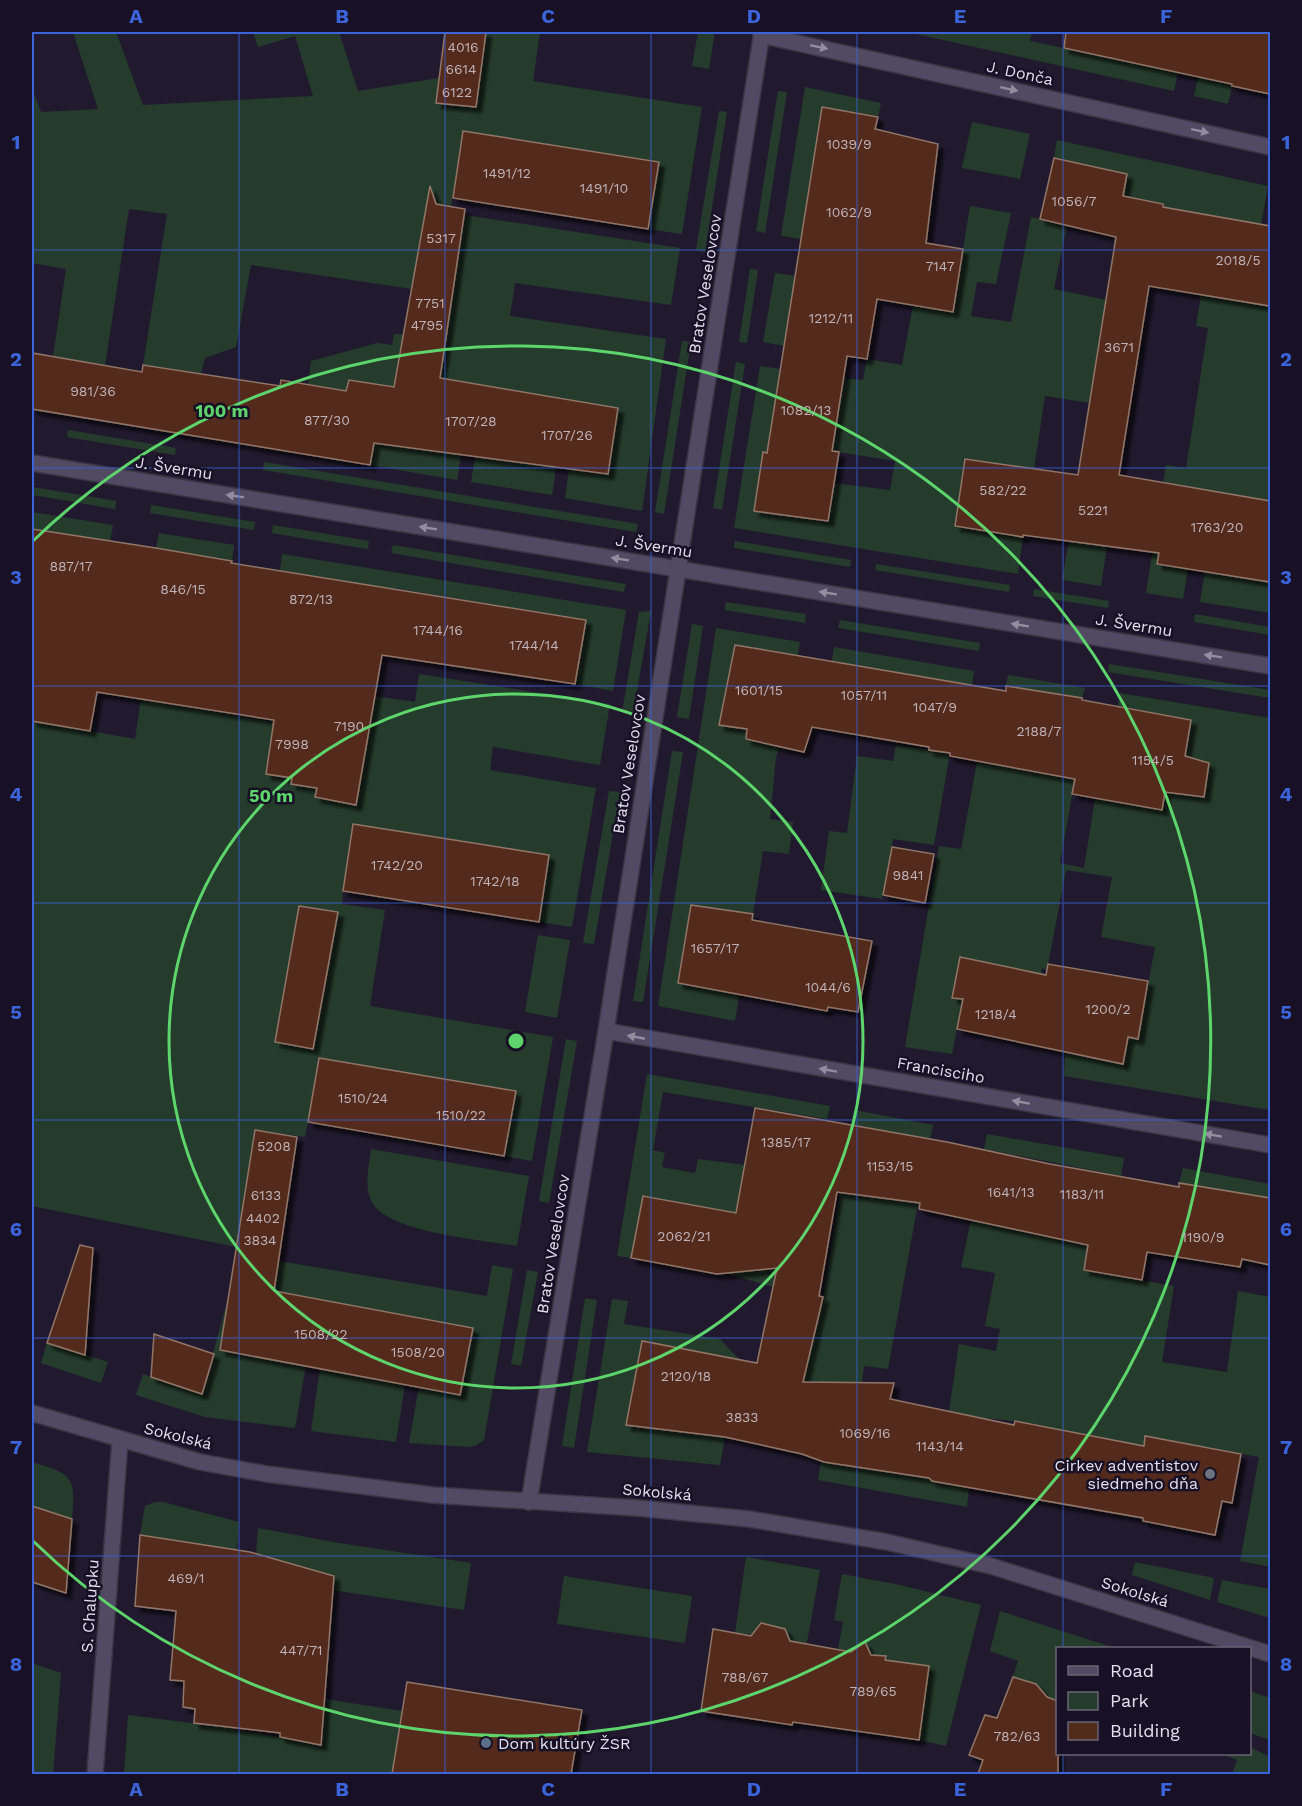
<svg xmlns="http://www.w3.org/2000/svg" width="1302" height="1806" viewBox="0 0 1302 1806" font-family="'Work Sans',sans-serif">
<defs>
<filter id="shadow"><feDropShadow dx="5.5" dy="5.5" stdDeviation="1.5" flood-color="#0009"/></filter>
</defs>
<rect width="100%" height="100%" fill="#211a2f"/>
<!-- green -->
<g fill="#253c2d" fill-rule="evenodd">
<polygon points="73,32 116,32 143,105 313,96 295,36 258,47 253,32 339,32 358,91 439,78 436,103 475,107 486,32 540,32 533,81 702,107 682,234 648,229 659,163 463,131 451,207 428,202 412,289 251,265 236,347 205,358 201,373 143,365 167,214 129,209 105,366 53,356 66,269 32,263 32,88 41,112 98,109"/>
<polygon points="698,32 715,32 709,69 692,66"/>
<polygon points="907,32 1032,32 1030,41 1178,72 1174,91"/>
<polygon points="1209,32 1244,32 1228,104 1194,96"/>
<polygon points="805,87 881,103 878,117 822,107 801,239 781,236"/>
<polygon points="778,91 787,92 765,233 756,231"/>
<polygon points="719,111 727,112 705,252 696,250"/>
<polygon points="972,122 1030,134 1020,179 962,168"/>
<polygon points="1057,140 1268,186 1261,225 1202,295 1270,306 1270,501 1170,484 1157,564 1188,569 1183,599 1146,593 1166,465 1186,468 1208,328 1196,326 1201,295 1149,286 1163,204 1123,196 1127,174 1054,158"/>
<polygon points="970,206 1011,213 996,284 977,282 971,316 1011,322 1031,217 1067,225 1054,289 1106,300 1090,403 1045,396 1034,469 965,459 1023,537 1018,574 734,528 760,366 780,369 767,453 763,452 754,511 828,521 834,483 890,490 895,461 832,451 843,378 863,380 867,359 902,365 913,305 953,312"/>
<polygon points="465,215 680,248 671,305 515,283 510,316 666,339 642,511 565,498 569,469 608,474 617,408 428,376 416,448 461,455 457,480 370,465 384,386 349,380 346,391 308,385 311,361 377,343 392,345 394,334 404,334 449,316"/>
<polygon points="750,269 758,270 747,343 739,342"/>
<polygon points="775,273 796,276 784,346 763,342"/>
<polygon points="682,341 691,342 664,514 655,512"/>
<polygon points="736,362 745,364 722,510 713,508"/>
<polygon points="68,430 176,448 175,455 67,437"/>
<polygon points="475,457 556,467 552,495 471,482"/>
<polygon points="264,462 638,524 636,532 263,470"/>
<polygon points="32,487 116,501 115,509 32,495"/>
<polygon points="151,505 255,522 254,530 150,513"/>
<polygon points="32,512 113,525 110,542 32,529"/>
<polygon points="273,525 369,541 368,549 272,533"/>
<polygon points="159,533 234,545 232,561 156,548"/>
<polygon points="735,541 851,560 850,567 734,548"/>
<polygon points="1069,541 1107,546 1101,586 1062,580"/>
<polygon points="393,545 626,584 624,592 391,553"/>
<polygon points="282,554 626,610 613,691 575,684 586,620 394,588 378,673 339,649 350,582 280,570"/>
<polygon points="876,564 1010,585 1009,592 875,570"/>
<polygon points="1205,571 1270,582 1270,613 1200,602"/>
<polygon points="1034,589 1109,601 1108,608 1033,596"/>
<polygon points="726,602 806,614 805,623 725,610"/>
<polygon points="651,611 633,714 622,712 639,612"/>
<polygon points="1195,614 1270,627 1270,635 1194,622"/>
<polygon points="840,620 980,643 979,651 838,628"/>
<polygon points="692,624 703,626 689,719 677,717"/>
<polygon points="716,628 800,642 798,655 735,645 719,725 747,729 746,739 779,748 776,757 770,819 793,822 789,854 763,851 753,914 691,905 678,983 739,995 735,1021 658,1006"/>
<polygon points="834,647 974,671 972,685 832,661"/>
<path d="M32,654L73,661L55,725L135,739L141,699L274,722L294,769L292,784L317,788L315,797L355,805L374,696L415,702L419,674L610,704L600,765L493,747L490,770L596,788L572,927L343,891L342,904L385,910L370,1006L553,1037L532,1161L308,1122L305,1137L255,1130L237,1247L32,1206ZM299,906L337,912L313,1049L275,1042Z"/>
<polygon points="1109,664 1270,690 1270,698 1108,672"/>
<polygon points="1008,675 1085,688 1082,698 1006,686"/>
<polygon points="1120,693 1270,718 1270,1110 1064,1076 1065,1053 1123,1064 1128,1037 1138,1038 1155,947 1101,937 1112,877 1066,870 1047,970 1042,968 1041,974 960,957 952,997 963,999 952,1054 905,1047 939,846 961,849 977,762 1075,779 1060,863 1084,868 1098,780 1204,797 1209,763 1185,756 1191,720 1118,706"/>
<polygon points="896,745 950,753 934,845 893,839 882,899 821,890 829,831 847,833 857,756 893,761"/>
<polygon points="672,751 683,752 643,1002 633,1001"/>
<polygon points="609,791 620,792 594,944 583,943"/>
<polygon points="538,935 570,940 557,1018 525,1012"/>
<polygon points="566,1039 577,1041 549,1203 539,1201"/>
<polygon points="647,1074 830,1106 827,1119 663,1092 653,1150 665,1153 662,1167 695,1173 698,1159 745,1165 740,1198 824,1189 773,1287 725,1273 736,1213 644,1196 631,1258 617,1256"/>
<polygon points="854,1110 933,1125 930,1139 862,1127 850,1193 918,1203 888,1369 864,1366 860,1398 824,1462 928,1478 932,1481 969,1487 967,1507 818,1480 821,1461 796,1452 740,1360 643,1341 627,1425 725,1437 720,1465 587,1452 612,1299 628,1301 624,1324 720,1339 740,1360 765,1373 804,1380 823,1297"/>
<polygon points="987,1134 1124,1158 1121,1176 984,1149"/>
<path d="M371,1149L529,1176L517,1246C483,1240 392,1233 373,1204C363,1188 369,1166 371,1149Z"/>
<polygon points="1183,1168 1270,1184 1270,1198 1179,1183"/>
<polygon points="971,1220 1089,1243 1084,1270 1174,1286 1162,1362 1227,1372 1238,1291 1270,1297 1270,1567 1240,1561 1259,1457 1146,1436 1144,1446 1015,1421 982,1418 949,1411 959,1344 996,1351 1000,1329 985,1326 995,1273 961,1267"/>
<polygon points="279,1261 487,1296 492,1265 513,1269 484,1440 477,1445 469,1447 409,1443 419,1387 460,1394 473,1328 273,1291"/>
<polygon points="527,1270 538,1272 521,1366 511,1364"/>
<polygon points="229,1295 271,1301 306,1365 295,1428 205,1417 136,1395 143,1374 202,1393"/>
<polygon points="585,1298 597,1300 574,1448 562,1446"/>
<polygon points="47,1343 108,1362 101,1383 41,1363"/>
<polygon points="320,1368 405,1384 396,1442 311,1431"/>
<path d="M32,1462C71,1474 77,1475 72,1519L32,1506Z"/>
<polygon points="155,1502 163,1502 239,1522 237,1550 140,1535 145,1506"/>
<polygon points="258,1528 339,1543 471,1563 464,1610 332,1590 334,1576 256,1555"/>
<polygon points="746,1557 820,1570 792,1726 777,1723 791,1643 785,1629 762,1623 751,1635 735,1633"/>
<polygon points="1135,1562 1214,1578 1210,1600 1132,1575"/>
<polygon points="842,1574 900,1585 981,1605 946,1746 919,1740 929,1666 885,1660 886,1656 871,1655 870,1651 856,1648 851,1652 838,1649 843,1622 834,1620"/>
<polygon points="564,1576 692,1596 685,1643 557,1624"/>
<polygon points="1222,1580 1270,1589 1270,1618 1217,1602"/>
<polygon points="1000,1611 1115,1648 1058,1648 1057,1701 1043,1695 1036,1684 1023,1680 1011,1683 1018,1661 990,1651"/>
<polygon points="32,1663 61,1673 53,1774 32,1774"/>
<polygon points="1250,1691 1270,1698 1270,1740 1250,1733"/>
<polygon points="325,1699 402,1711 392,1774 124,1774 128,1715 224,1727 321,1745"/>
<polygon points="1250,1747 1270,1757 1270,1774 1232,1774 1237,1760 1222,1754 1250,1754"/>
</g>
<!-- building -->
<g fill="#522c1b" stroke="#917568" stroke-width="1.5" filter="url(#shadow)">
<polygon points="445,32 486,32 476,107 436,103"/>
<polygon points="1066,32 1270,32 1270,94 1232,86 1232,84 1064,48"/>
<polygon points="822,107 878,117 875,129 938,144 926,243 963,249 953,312 877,299 867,359 847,356 832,451 839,452 828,521 754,511 763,452 767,453"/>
<polygon points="463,131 659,162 648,229 453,198"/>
<polygon points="1054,158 1127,174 1123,196 1163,204 1163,207 1270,226 1270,306 1149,286 1119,475 1270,501 1270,582 1157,564 1159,553 1023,535 1023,537 955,526 965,459 1078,475 1116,237 1040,219"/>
<polygon points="430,186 436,204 465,209 440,378 618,408 608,474 374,443 370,465 32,409 32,353 142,372 143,365 280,386 281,380 346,391 349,380 394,387"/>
<polygon points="32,529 156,548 232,561 231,563 586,620 575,684 382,655 356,805 315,797 317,788 291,784 292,778 266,774 274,720 97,692 90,731 32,721"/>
<polygon points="735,645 1006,691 1006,686 1082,698 1082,700 1191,720 1185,756 1209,763 1204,797 1165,792 1162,810 1072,794 1075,779 950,756 950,753 929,750 929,747 812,727 804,752 746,739 747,729 719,725"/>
<polygon points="353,824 549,855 539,922 343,891"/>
<polygon points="892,847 934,854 925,903 883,895"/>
<polygon points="691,905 753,914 752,920 872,941 858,1012 828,1007 827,1011 678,983"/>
<polygon points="299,906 338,912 313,1049 275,1042"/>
<polygon points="960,957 1046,975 1048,964 1148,981 1138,1039 1128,1037 1123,1064 957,1029 963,999 952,998"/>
<polygon points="319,1058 516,1091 504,1156 308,1122"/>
<polygon points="755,1108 947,1142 1050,1164 1179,1187 1179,1183 1270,1198 1270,1265 1242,1259 1240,1267 1147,1252 1142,1280 1084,1270 1088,1245 919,1209 920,1203 837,1192 819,1296 823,1297 803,1382 894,1383 890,1399 1014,1425 1015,1421 1144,1446 1145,1436 1241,1454 1232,1503 1222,1501 1215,1535 1143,1521 1143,1518 932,1481 929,1478 824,1462 802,1454 725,1437 626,1425 642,1341 757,1363 777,1268 717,1274 631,1258 643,1196 736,1213"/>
<polygon points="255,1130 297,1137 274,1291 473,1328 460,1395 220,1350"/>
<polygon points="80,1245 93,1248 85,1355 47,1343"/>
<polygon points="154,1334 214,1354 202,1394 151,1377"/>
<polygon points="32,1506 72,1519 66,1593 32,1582"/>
<polygon points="140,1535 250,1552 334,1576 321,1745 280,1737 280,1733 194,1723 195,1709 183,1707 184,1681 170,1680 176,1611 135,1606"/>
<polygon points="761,1623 785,1629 790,1641 851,1652 865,1642 871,1655 886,1656 885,1660 929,1666 919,1740 793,1722 792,1725 701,1711 713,1629 751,1636"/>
<polygon points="1013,1677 1036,1684 1047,1697 1058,1701 1058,1774 978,1774 983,1760 969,1755 985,1715 997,1718"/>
<polygon points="407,1682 582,1710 571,1774 392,1774"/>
</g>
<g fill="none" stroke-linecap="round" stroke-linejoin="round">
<!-- minor casing -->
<g stroke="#3b3546" stroke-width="18">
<g id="minor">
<polyline points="761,35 1270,147"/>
<polyline points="32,463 1270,666"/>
<polyline points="606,1031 1270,1145"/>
<polyline points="32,1413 200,1462 267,1474 433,1495 637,1508 749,1519 887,1542 991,1566 1270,1654"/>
<polyline points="529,1502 606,1031 762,32"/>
<polyline points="95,1774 120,1440"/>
</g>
</g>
<!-- minor -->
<use href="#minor" stroke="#514a62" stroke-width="15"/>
</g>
<!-- one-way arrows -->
<defs><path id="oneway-solid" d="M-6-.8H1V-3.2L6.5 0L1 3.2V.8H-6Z" transform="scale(1.5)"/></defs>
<g fill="#938da1">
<use href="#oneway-solid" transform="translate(819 47) rotate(12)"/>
<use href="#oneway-solid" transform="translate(1009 89) rotate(12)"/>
<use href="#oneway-solid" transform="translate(1200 131) rotate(12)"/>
<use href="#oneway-solid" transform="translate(235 496) rotate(-171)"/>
<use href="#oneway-solid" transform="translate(428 528) rotate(-171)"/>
<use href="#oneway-solid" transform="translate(620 559) rotate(-171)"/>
<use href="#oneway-solid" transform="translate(828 593) rotate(-171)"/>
<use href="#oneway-solid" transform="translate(1020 625) rotate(-171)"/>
<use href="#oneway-solid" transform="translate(1213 656) rotate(-171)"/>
<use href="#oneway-solid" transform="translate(636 1037) rotate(-169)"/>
<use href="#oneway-solid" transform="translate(828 1070) rotate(-170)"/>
<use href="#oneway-solid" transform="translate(1021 1102) rotate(-170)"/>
<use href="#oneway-solid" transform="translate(1213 1135) rotate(-170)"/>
</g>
<!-- grid -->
<path fill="none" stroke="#3b64db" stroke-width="1.5" stroke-opacity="0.55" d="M239,32V1774M445,32V1774M651,32V1774M857,32V1774M1063,32V1648M32,250H1270M32,468H1270M32,686H1270M32,903H1270M32,1120H1270M32,1338H1270M32,1556H1270M1063,1754V1774"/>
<!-- distance rings -->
<g fill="none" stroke="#5ed56c" stroke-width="3">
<circle cx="516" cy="1041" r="347"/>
<path d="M33 541A695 695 0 1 1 33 1541"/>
</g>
<!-- markers -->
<circle fill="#6b7280" stroke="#181125" stroke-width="2" cx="1210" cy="1474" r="6"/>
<circle fill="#5c6f8a" stroke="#181125" stroke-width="2" cx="486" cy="1743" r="6"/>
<g text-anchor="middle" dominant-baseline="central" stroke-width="5" stroke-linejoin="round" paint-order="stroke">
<!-- number labels -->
<g font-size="14" fill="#bfb2b9">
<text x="463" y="47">4016</text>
<text x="461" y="69">6614</text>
<text x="457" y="92">6122</text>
<text x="849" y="144">1039/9</text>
<text x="507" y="173">1491/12</text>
<text x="604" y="188">1491/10</text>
<text x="1074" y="201">1056/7</text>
<text x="849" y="212">1062/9</text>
<text x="441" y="238">5317</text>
<text x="1238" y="260">2018/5</text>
<text x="940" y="266">7147</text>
<text x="430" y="303">7751</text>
<text x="831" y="318">1212/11</text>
<text x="427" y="325">4795</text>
<text x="1119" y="347">3671</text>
<text x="93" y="391">981/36</text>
<text x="806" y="410">1082/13</text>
<text x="327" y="420">877/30</text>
<text x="471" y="421">1707/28</text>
<text x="567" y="435">1707/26</text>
<text x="1003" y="490">582/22</text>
<text x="1093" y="510">5221</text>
<text x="1217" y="527">1763/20</text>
<text x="71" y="566">887/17</text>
<text x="183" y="589">846/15</text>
<text x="311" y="599">872/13</text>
<text x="438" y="630">1744/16</text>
<text x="534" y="645">1744/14</text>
<text x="759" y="690">1601/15</text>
<text x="864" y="695">1057/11</text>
<text x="935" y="707">1047/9</text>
<text x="349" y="726">7190</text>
<text x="1039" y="731">2188/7</text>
<text x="292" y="744">7998</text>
<text x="1153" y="760">1154/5</text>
<text x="397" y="865">1742/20</text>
<text x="908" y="875">9841</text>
<text x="495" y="881">1742/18</text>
<text x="715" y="948">1657/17</text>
<text x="828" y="987">1044/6</text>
<text x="1108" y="1009">1200/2</text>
<text x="996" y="1014">1218/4</text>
<text x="363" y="1098">1510/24</text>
<text x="461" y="1115">1510/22</text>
<text x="786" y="1142">1385/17</text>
<text x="274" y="1146">5208</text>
<text x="890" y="1166">1153/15</text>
<text x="1011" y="1192">1641/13</text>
<text x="1082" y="1194">1183/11</text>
<text x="266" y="1195">6133</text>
<text x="263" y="1218">4402</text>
<text x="684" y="1236">2062/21</text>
<text x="1203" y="1237">1190/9</text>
<text x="260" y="1240">3834</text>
<text x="321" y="1334">1508/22</text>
<text x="418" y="1352">1508/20</text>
<text x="686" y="1376">2120/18</text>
<text x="742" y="1417">3833</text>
<text x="865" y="1433">1069/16</text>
<text x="940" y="1446">1143/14</text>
<text x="186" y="1578">469/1</text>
<text x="301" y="1650">447/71</text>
<text x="745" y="1677">788/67</text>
<text x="873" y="1691">789/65</text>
<text x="1017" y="1736">782/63</text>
</g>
<!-- street labels -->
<g font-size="16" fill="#e3dfee" stroke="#181125">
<text transform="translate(1020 73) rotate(12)">J. Donča</text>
<text transform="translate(705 284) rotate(-81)">Bratov Veselovcov</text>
<text transform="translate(174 468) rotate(9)">J. Švermu</text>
<text transform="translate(654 546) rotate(9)">J. Švermu</text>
<text transform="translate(1134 625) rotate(9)">J. Švermu</text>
<text transform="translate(629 764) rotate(-81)">Bratov Veselovcov</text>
<text transform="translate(941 1070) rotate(10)">Francisciho</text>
<text transform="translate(553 1244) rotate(-81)">Bratov Veselovcov</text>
<text transform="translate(178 1436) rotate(14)">Sokolská</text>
<text transform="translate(657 1492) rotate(5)">Sokolská</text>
<text transform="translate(1135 1592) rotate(17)">Sokolská</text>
<text transform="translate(90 1606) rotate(-86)">S. Chalupku</text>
</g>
<!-- poi labels -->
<g font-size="16" fill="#e3dfee" stroke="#181125" text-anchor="end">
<text x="1198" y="1465">Cirkev adventistov<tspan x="1198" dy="18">siedmeho dňa</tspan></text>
<text x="498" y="1743" text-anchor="start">Dom kultúry ŽSR</text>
</g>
</g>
<circle cx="516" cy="1041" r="9" fill="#5ed56c" stroke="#181125" stroke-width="3"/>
<g font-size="18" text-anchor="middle" font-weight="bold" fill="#5ed56c" stroke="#181125" stroke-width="5" stroke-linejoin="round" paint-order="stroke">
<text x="222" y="417">100 m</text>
<text x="271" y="802">50 m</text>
</g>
<!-- border -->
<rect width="1302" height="1806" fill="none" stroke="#181125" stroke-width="66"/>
<!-- legend -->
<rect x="1056" y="1647" width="195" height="108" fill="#181125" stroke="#696375" stroke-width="1.5"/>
<rect x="1068" y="1666" width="30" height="9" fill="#514a62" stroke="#696375" stroke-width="1.5"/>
<text x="1110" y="1677" font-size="18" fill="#e3dfee">Road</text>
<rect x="1068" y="1692" width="30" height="18" fill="#253c2d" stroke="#696375" stroke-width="1.5"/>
<text x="1110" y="1707" font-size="18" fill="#e3dfee">Park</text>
<rect x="1068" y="1722" width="30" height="18" fill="#522c1b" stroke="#696375" stroke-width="1.5"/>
<text x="1110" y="1737" font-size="18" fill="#e3dfee">Building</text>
<rect x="33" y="33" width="1236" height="1740" fill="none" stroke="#3b64db" stroke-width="2"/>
<g font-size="20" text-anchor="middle" font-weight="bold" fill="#3b64db">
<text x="136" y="23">A</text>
<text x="342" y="23">B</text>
<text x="548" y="23">C</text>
<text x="754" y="23">D</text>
<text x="960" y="23">E</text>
<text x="1166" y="23">F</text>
<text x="16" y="149">1</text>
<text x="1286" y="149">1</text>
<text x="16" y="366">2</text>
<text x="1286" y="366">2</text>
<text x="16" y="584">3</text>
<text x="1286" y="584">3</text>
<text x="16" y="801">4</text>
<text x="1286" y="801">4</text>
<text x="16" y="1019">5</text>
<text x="1286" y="1019">5</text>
<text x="16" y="1236">6</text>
<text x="1286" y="1236">6</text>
<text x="16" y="1454">7</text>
<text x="1286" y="1454">7</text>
<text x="16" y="1671">8</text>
<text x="1286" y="1671">8</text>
<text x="136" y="1796">A</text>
<text x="342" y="1796">B</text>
<text x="548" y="1796">C</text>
<text x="754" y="1796">D</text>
<text x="960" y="1796">E</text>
<text x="1166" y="1796">F</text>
</g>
</svg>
